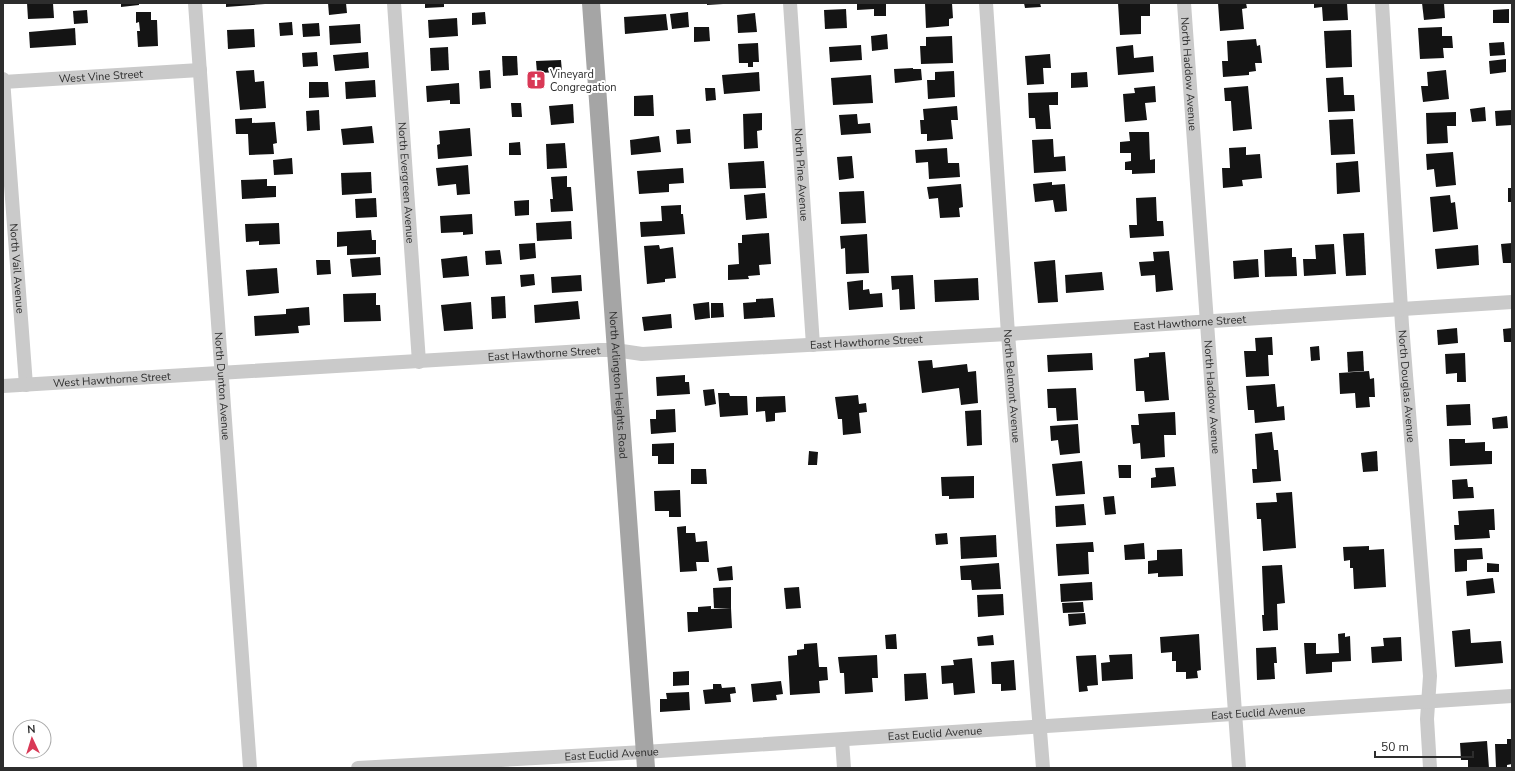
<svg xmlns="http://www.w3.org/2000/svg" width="1515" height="771" viewBox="0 0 1515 771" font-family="'Nunito Sans',sans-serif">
<rect width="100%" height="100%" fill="#fff"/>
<!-- building -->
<g fill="#141414">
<polygon points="27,3 53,3 54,18 28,19"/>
<polygon points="121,3 139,3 139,5 121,7"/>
<polygon points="226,3 265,3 265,4 226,7"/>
<polygon points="328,3 346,3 347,13 329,15"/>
<polygon points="425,3 444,3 444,7 425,8"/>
<polygon points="707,3 723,3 723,4 707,5"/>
<polygon points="857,3 886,3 886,16 874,16 874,9 857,10"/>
<polygon points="925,3 952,3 953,18 949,19 949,26 926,28"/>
<polygon points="1024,3 1040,3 1041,7 1025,8"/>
<polygon points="1118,3 1150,3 1150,16 1141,16 1141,34 1120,35"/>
<polygon points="1218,3 1246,3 1247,8 1242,9 1244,29 1220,31"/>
<polygon points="1314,3 1347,3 1348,20 1323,21 1322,7 1314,8"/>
<polygon points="1422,3 1444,3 1445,18 1424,20"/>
<polygon points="846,9 847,28 825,29 824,10"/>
<polygon points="1509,9 1509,23 1493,23 1493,10"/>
<polygon points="87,10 88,23 74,24 73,11"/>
<polygon points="136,12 151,12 151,20 157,20 158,46 138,47 137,31 140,31 139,22 136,23"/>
<polygon points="485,12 486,24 472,25 472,13"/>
<polygon points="688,12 689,27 672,29 670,14"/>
<polygon points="755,13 757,32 738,33 737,15"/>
<polygon points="666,14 668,30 625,34 624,17"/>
<polygon points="457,18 458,36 429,38 428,20"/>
<polygon points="292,22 293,35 280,36 279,23"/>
<polygon points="319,23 320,36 303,37 302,24"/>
<polygon points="360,24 361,43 330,45 329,26"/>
<polygon points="694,27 709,27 710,41 694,42"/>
<polygon points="1442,27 1442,36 1452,36 1453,48 1443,48 1444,58 1420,59 1418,28"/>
<polygon points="75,28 76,45 30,48 29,32"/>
<polygon points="254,29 255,47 228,49 227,30"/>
<polygon points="1351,30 1352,67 1326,68 1324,31"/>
<polygon points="887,34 888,49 872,51 871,36"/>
<polygon points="952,36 953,63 921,64 920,46 926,46 926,37"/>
<polygon points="1256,39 1257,46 1260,45 1262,63 1255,63 1256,71 1249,72 1249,75 1223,77 1222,61 1228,61 1227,41"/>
<polygon points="1504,42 1505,55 1490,56 1489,43"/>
<polygon points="758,43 759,62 753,62 753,67 748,67 748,63 739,63 738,44"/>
<polygon points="861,45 862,60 830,62 829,47"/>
<polygon points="1133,45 1134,58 1153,56 1154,72 1118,75 1116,47"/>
<polygon points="448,47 449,70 431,71 430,48"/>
<polygon points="317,52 318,66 303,67 302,53"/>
<polygon points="368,52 369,68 335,71 333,55"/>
<polygon points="1050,54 1051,68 1043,68 1044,84 1027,85 1025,56"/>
<polygon points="502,56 517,56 518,75 503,76"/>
<polygon points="1506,59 1506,72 1490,74 1489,61"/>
<polygon points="561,60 562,72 537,73 536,61"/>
<polygon points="913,68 913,69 921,69 922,80 895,83 894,69"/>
<polygon points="254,70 255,82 264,81 266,108 240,110 236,71"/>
<polygon points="490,70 491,88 480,89 479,71"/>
<polygon points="1446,70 1449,99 1423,102 1421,86 1428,86 1427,72"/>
<polygon points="954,71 955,97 928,99 927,80 935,80 935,72"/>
<polygon points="759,72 760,91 724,94 722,75"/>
<polygon points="1087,72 1088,87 1071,88 1071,73"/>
<polygon points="871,75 873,103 833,105 831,78"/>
<polygon points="1343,77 1344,95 1354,95 1355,111 1328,112 1326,78"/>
<polygon points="375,80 376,97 346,99 345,82"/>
<polygon points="309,82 328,82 329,97 309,98"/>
<polygon points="459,83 460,104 450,104 450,100 427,102 426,86"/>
<polygon points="1155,86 1156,102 1145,103 1147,120 1125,122 1123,94 1135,93 1134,88"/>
<polygon points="1248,86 1252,129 1233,131 1231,101 1225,101 1224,88"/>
<polygon points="705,88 715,88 716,100 706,101"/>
<polygon points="1058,92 1058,105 1049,105 1051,129 1036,129 1035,118 1029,118 1028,93"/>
<polygon points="653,95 654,116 634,116 634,96"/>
<polygon points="511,103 521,103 522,117 512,117"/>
<polygon points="573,104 574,123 551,125 549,106"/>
<polygon points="957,106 958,120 951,120 953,139 927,141 927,134 921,134 920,120 924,120 923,109"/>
<polygon points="1485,107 1486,121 1472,122 1470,109"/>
<polygon points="319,110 320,130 307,131 306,111"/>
<polygon points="1512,110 1512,125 1496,126 1495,111"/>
<polygon points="1456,112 1456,126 1447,126 1448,143 1427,144 1426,113"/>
<polygon points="762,113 762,130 757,131 758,148 744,149 743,114"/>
<polygon points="857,114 858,124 870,123 871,133 841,135 839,115"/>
<polygon points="252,118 252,123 275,122 277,143 273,144 274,154 249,155 248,134 236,134 235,119"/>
<polygon points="1353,119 1355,154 1331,155 1329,120"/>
<polygon points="372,126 374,143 343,145 341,129"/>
<polygon points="470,128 472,156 438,159 437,145 440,144 439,131"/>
<polygon points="690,129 691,143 677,144 676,130"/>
<polygon points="1129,132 1149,132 1150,160 1155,159 1155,173 1132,174 1132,170 1125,170 1125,162 1131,161 1131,153 1120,153 1120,142 1130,141"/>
<polygon points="659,136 661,152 631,155 630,140"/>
<polygon points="1053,139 1054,157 1065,156 1066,171 1034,173 1032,140"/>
<polygon points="520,142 521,155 509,155 509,143"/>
<polygon points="565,143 567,168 547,169 546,144"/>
<polygon points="1246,147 1246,155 1260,154 1262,178 1242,180 1243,186 1223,188 1222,168 1230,168 1229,148"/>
<polygon points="947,148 948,163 959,163 960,177 929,179 928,162 916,163 915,150"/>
<polygon points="1453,152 1456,185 1436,187 1434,169 1427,170 1426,154"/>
<polygon points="852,156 854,178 839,180 837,157"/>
<polygon points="292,158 293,174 274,175 273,160"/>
<polygon points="764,161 766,188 730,189 728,163"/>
<polygon points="1358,161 1360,192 1337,194 1336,163"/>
<polygon points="468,165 470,194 457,195 456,184 438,186 436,168"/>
<polygon points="683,168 684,183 669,184 669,192 639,194 637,171"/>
<polygon points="371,172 372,193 342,195 341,173"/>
<polygon points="567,176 567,187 571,187 573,211 551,212 550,199 553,199 551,177"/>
<polygon points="267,179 267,186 276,186 276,197 242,199 241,180"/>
<polygon points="1052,182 1052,185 1065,184 1067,211 1055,212 1053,200 1035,202 1033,184"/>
<polygon points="961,184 963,207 959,208 960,217 940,218 938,198 929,199 927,187"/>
<rect x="1508" y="188" width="4" height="14"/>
<polygon points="864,191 866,223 841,224 839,192"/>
<polygon points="765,193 767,218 746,220 744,195"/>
<polygon points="1450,195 1451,203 1455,202 1458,229 1433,232 1430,197"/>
<polygon points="1156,197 1157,221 1163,221 1164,236 1130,238 1129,225 1137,225 1136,198"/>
<polygon points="376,198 377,217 356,218 355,199"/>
<polygon points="529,200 529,215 515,216 514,201"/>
<polygon points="681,205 681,214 683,214 685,234 641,237 640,222 662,221 661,206"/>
<polygon points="472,214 473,234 463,235 463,232 441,233 440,216"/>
<polygon points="571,221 572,239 537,241 536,223"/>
<polygon points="279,223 280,244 259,245 259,241 246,242 245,224"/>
<polygon points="371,230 372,240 376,240 376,254 347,255 347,246 337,247 337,232"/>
<polygon points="769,233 771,264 759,265 760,275 748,276 749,279 728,280 728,265 739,264 738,243 742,243 742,235"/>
<polygon points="1364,233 1366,275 1346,276 1343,234"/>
<polygon points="867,234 869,273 846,274 845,248 841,249 840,236"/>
<polygon points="535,243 536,258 520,260 519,244"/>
<polygon points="1512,243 1512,263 1503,263 1501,244"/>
<polygon points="1334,244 1336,274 1304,276 1303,259 1316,259 1315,245"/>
<polygon points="659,245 660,249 673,247 676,278 665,279 665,282 647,284 644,246"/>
<polygon points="1478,245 1479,265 1437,269 1435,249"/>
<polygon points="1292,248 1292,257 1296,257 1297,276 1265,277 1264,250"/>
<polygon points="500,250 502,264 486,265 485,251"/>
<polygon points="1169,251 1173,290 1156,292 1155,275 1141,276 1139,262 1154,261 1153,252"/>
<polygon points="467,256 469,276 443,278 441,259"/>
<polygon points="380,257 381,275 352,277 350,259"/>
<polygon points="1258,259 1259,277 1234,279 1233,261"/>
<polygon points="316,260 330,260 331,274 317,275"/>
<polygon points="1055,260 1058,302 1038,303 1034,262"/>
<polygon points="277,268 279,293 248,296 246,270"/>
<polygon points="1102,272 1104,290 1066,293 1065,275"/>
<polygon points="534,274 535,285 521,287 520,275"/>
<polygon points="581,275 582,291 552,293 551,277"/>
<polygon points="913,275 915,309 900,310 899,289 892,290 891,276"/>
<polygon points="978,278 979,300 935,302 934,280"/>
<polygon points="863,280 863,290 869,289 870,294 882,293 883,307 849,310 847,282"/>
<polygon points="376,293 376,305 380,305 381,321 344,322 343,294"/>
<polygon points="505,296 506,318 492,319 491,297"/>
<polygon points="773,298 775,317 744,319 743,303 756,302 756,299"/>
<polygon points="578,301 580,319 535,323 534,305"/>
<polygon points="471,302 473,329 444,331 441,305"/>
<polygon points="709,302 710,318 695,320 693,304"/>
<polygon points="711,303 723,303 724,317 711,318"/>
<polygon points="309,307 310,325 298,326 299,333 255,336 254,316 286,314 286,309"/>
<polygon points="671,314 672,328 644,331 642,317"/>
<polygon points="1457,328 1458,343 1438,345 1437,330"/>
<polygon points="1512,328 1512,342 1504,342 1503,329"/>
<polygon points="1272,337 1273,355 1268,355 1269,376 1246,377 1244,351 1256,351 1255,338"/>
<polygon points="1319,346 1320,360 1311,361 1310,347"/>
<polygon points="1363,351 1364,371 1348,372 1347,352"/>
<polygon points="1165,352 1169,400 1145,402 1144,391 1136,391 1134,359 1149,357 1149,353"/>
<polygon points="1092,353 1093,370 1048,372 1047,355"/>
<polygon points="1465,353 1466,382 1457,382 1457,373 1446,374 1445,354"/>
<polygon points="932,360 933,368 967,364 968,372 976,371 978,403 961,405 959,388 922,393 918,361"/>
<polygon points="1369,371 1370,379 1374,378 1375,397 1369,397 1370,407 1356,408 1355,393 1340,394 1339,373"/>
<polygon points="685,375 685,382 689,382 690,394 657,396 656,377"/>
<polygon points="1275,384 1277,407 1284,406 1285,420 1255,423 1254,410 1248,410 1246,386"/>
<polygon points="1076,388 1078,420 1057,421 1056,408 1048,408 1047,389"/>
<polygon points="714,389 716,404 705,406 703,390"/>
<polygon points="718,393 729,393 730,396 747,396 748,415 720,417"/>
<polygon points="858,395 859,404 866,403 867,412 859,413 861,433 843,435 842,419 838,419 835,397"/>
<polygon points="785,396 786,412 775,413 775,421 766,422 765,411 756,412 756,397"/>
<polygon points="1470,404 1471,425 1447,426 1446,405"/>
<polygon points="675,409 676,432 651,434 650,419 656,419 656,410"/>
<polygon points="981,410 982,445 967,446 965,411"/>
<polygon points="1175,412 1176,435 1164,435 1165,457 1141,459 1140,443 1133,444 1131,425 1139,425 1138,414"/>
<polygon points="1507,416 1508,428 1493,429 1492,418"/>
<polygon points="1078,424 1080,453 1060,455 1058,440 1051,441 1050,426"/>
<polygon points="1272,432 1274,450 1278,450 1281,481 1253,483 1252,469 1257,469 1255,434"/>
<polygon points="1449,439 1465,439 1465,443 1485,442 1485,451 1492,451 1492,464 1450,466"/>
<polygon points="674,443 674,464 658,464 658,456 652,456 652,444"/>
<polygon points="809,451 818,452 817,465 808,465"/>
<polygon points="1377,451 1378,471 1363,472 1361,453"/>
<polygon points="1082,461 1085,494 1056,496 1052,464"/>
<polygon points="1118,465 1131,465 1131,478 1119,478"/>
<polygon points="1174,467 1176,486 1151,488 1151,478 1156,477 1155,468"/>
<polygon points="691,469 706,469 707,484 691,484"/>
<polygon points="974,476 974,498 949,499 949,496 942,496 941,477"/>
<polygon points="1467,479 1468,487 1473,487 1474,498 1453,499 1452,480"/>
<polygon points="680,490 681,517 669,517 669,511 655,511 654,491"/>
<polygon points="1292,492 1296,548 1263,551 1261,519 1257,519 1256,503 1277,502 1276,493"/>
<polygon points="1114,496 1116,514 1105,515 1103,497"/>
<polygon points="1084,504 1086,525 1056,527 1055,506"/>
<polygon points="1494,509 1495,530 1489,530 1490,538 1455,540 1454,525 1459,525 1458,511"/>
<polygon points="686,526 686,533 695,533 696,542 707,541 709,562 696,562 697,571 680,572 677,527"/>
<polygon points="947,533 948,544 936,545 935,534"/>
<polygon points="996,535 997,557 961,559 960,537"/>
<polygon points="1093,542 1094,552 1088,552 1089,574 1058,576 1056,544"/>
<polygon points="1144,543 1145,559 1125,560 1124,545"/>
<polygon points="1369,546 1369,550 1384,549 1386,587 1354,589 1353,568 1350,568 1350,560 1344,561 1343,547"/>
<polygon points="1482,548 1483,559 1467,560 1467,571 1455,572 1454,549"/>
<polygon points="1182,549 1183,576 1158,577 1158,573 1148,574 1148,561 1157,560 1157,550"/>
<polygon points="999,563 1001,589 972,590 971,580 961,580 960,566"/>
<polygon points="1487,563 1499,564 1499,572 1487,572"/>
<polygon points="1282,565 1285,603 1277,604 1278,630 1263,631 1262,615 1264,615 1262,566"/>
<polygon points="732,566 733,580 719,581 717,568"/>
<polygon points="1493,578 1495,593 1467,596 1466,581"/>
<polygon points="1092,582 1093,600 1061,602 1060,584"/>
<polygon points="731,587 731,608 714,608 713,588"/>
<polygon points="799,587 801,608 786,609 784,588"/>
<polygon points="1003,594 1004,615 978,617 977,595"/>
<polygon points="1083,602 1084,612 1063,613 1062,603"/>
<polygon points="711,606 711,609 731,608 732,628 688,632 687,612 698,612 698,607"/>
<polygon points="1085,613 1086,624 1069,626 1068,614"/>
<polygon points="1470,629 1471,643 1501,641 1503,663 1455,667 1452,631"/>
<polygon points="1345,633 1345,637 1350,636 1351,661 1332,662 1332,672 1306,674 1304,643 1316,643 1316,654 1339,653 1338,634"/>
<polygon points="896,634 897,649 886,649 885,635"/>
<polygon points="1199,634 1201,670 1197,671 1198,678 1186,679 1186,672 1176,672 1176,661 1172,661 1172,652 1161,653 1160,637"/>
<polygon points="993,635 994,645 978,646 977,637"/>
<polygon points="1401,637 1402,661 1372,663 1371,647 1384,646 1383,638"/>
<polygon points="817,643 819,667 827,667 828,680 819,681 820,693 790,695 788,656 797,655 797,650 804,649 804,644"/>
<polygon points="1276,647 1277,663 1274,663 1275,679 1257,680 1256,648"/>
<polygon points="1132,654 1133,679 1102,681 1101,663 1110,662 1109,655"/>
<polygon points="877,655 878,678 872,678 873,692 845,694 844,673 840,673 838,657"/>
<polygon points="1096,655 1098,685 1087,686 1088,691 1079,692 1076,656"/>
<polygon points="972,658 975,693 954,695 953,683 942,684 941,666 954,665 953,660"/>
<polygon points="1014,660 1016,690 1001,691 1001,684 992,684 991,662"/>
<polygon points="689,671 689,685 673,686 673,672"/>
<polygon points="926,673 928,699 905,701 904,674"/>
<polygon points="781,681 783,694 776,695 777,700 753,702 751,684"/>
<polygon points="713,684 721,684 722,688 735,687 736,693 730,694 731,702 705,704 703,690 713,689"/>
<polygon points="689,692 690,710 660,712 660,699 667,699 666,693"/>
<polygon points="1507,739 1512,739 1512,764 1507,765 1507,768 1496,768 1495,744 1507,744"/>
<polygon points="1487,741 1489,768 1468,768 1468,760 1461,760 1460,743"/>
</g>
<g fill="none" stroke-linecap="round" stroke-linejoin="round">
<!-- minor -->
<g stroke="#cacaca" stroke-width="14">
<path id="s1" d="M195,3L250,768"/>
<path id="s2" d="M394,3L419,362"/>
<path id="s3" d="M790,3L813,345"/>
<path id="s4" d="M986,3L1008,334L1043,768"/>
<path id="s5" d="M1184,3L1239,768"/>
<path id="s6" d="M1382,3L1402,325L1430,676L1427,719L1430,768"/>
<path id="s7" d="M3,79L26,385"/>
<path id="s8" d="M3,82L200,70"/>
<path id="s9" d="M3,386L600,350H615L642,354L1008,334L1512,302"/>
<polyline points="842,740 844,768"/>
<path id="s10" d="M358,768L644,752L1512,696"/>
</g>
<!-- major -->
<path stroke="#a5a5a5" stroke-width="18" id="s11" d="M591,3L646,768"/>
</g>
<!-- icons -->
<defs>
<g id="church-square" transform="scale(1)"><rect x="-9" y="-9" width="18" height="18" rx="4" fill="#d93956" stroke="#fff"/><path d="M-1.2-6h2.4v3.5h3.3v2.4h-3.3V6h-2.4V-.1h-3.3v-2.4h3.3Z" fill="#fff"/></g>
</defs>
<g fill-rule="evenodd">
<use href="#church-square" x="536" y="80"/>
</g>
<g text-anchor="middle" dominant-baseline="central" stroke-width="4" stroke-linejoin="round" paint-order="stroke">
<!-- poi labels -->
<g font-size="11" fill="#2d2d2d" stroke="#fff" text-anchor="start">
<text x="550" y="74">Vineyard<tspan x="550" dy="13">Congregation</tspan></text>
</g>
<!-- street labels -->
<g font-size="11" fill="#2d2d2d" stroke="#fff">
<text stroke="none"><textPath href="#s5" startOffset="71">North Haddow Avenue</textPath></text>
<text stroke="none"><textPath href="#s8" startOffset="98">West Vine Street</textPath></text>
<text stroke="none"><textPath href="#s3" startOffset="172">North Pine Avenue</textPath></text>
<text stroke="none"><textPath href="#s2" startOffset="180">North Evergreen Avenue</textPath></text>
<text stroke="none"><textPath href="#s7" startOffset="190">North Vail Avenue</textPath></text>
<text stroke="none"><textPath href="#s9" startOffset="1189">East Hawthorne Street</textPath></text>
<text stroke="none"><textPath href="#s9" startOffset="865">East Hawthorne Street</textPath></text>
<text stroke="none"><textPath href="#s9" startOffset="542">East Hawthorne Street</textPath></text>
<text stroke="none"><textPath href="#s9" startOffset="109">West Hawthorne Street</textPath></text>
<text stroke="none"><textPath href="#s1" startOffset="384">North Dunton Avenue</textPath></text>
<text stroke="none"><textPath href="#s11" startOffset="383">North Arlington Heights Road</textPath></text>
<text stroke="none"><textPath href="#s4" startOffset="384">North Belmont Avenue</textPath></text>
<text stroke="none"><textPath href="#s6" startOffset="384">North Douglas Avenue</textPath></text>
<text stroke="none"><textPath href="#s5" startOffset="395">North Haddow Avenue</textPath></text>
<text stroke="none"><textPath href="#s10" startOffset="902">East Euclid Avenue</textPath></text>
<text stroke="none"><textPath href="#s10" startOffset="578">East Euclid Avenue</textPath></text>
<text stroke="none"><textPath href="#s10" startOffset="254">East Euclid Avenue</textPath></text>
</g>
</g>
<!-- border -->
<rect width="1515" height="771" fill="none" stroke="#2d2d2d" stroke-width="8"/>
<!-- north arrow -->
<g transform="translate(32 739) rotate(356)"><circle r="19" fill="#ffffff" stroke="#ababab"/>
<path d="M0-3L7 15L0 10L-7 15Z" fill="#d93956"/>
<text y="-6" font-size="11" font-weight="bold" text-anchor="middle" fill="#2d2d2d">N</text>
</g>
<!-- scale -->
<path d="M1375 751v6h98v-6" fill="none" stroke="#2d2d2d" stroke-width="2"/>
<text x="1381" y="751" font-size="12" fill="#2d2d2d" stroke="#ffffff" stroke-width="3" paint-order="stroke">50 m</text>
</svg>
